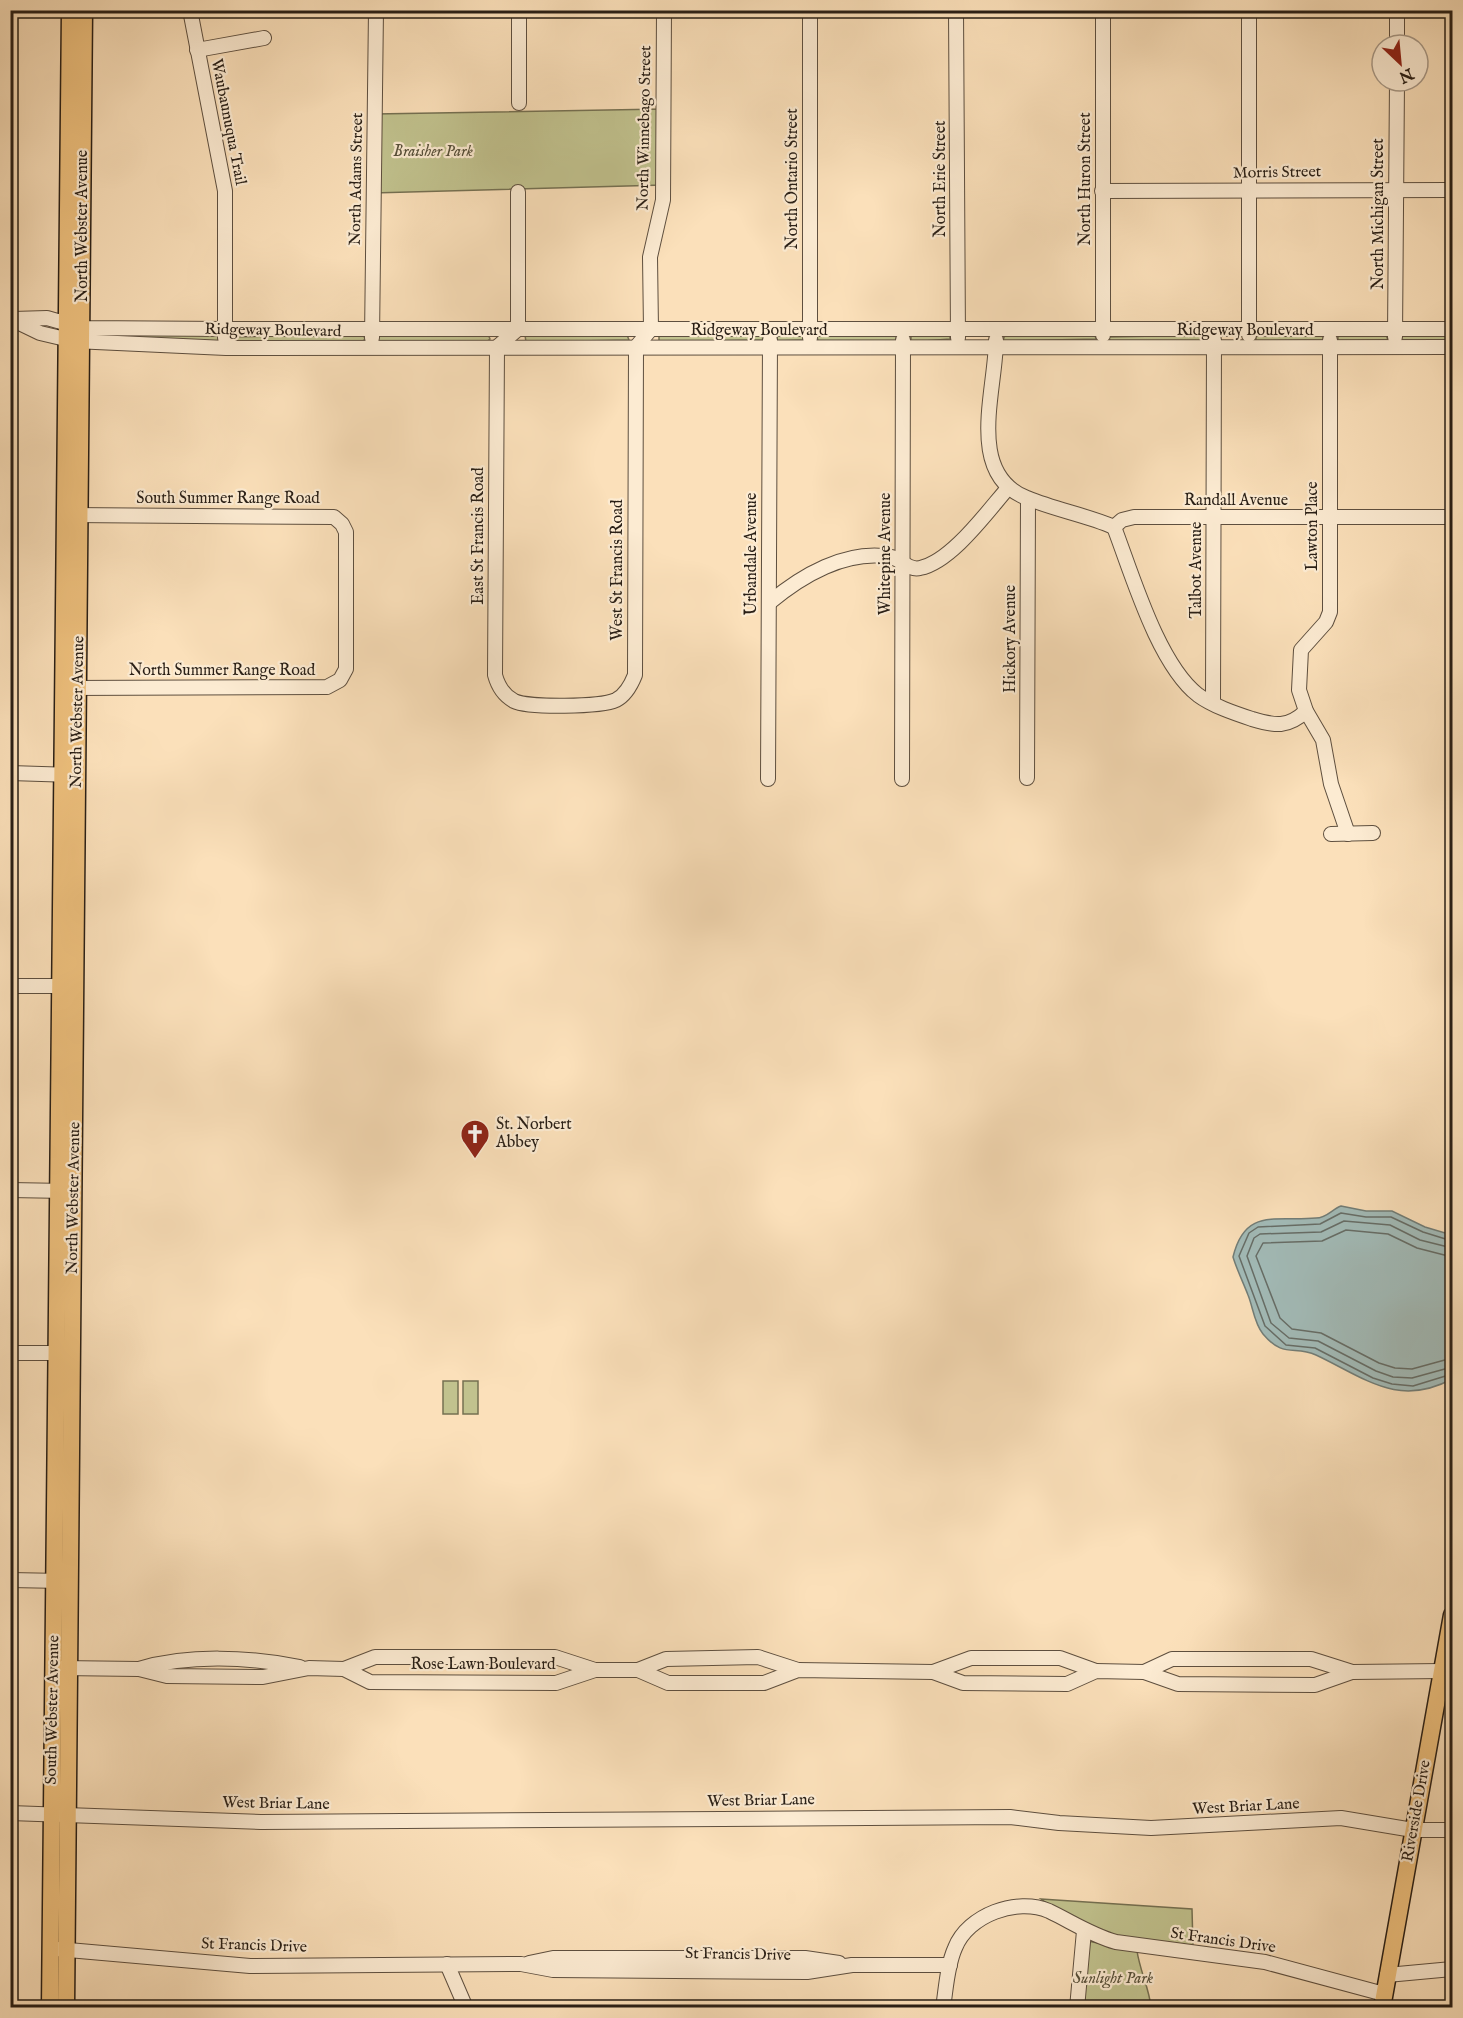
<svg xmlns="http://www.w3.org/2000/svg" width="1463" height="2018" viewBox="0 0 1463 2018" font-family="'IM FELL English',serif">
<rect width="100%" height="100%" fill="#fbe0ba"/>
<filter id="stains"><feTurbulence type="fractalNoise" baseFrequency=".00333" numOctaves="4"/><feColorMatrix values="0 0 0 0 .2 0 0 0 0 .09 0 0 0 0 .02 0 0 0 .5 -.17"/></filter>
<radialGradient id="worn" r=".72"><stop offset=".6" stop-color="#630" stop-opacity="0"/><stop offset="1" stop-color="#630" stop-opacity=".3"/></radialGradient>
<!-- green -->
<g fill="#c1c28e" stroke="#757052" stroke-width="1.5">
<polygon points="663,109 663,185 373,193 375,114"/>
<polygon points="218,334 218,341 92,336 93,335"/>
<polygon points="363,334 365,339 362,342 234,342 232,337"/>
<polygon points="488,334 490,339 486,342 380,343 378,339 379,335"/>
<polygon points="1005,334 1095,335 1096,339 1003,341"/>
<polygon points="1452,334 1452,343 1401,340 1403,335"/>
<polygon points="525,335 627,335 629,340 526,342"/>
<polygon points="659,335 762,336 763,340 659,342"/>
<polygon points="777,335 803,336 803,340 777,341"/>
<polygon points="817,335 896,335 897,337 895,341 818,342"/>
<polygon points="911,335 950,336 950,339 911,342"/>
<polygon points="1206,335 1206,341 1110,341 1109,337"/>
<polygon points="1256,335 1323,335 1324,340 1256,341"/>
<polygon points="1338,335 1386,335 1388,340 1338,341"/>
<rect x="443" y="1381" width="15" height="33"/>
<rect x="463" y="1381" width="15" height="33"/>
<path d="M1041,1899L1192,1909L1193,1947C1137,1945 1086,1933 1041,1899Z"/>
<path d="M1088,1941L1137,1951C1140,1971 1149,1988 1151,2007L1084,2008Z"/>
</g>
<!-- water -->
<path fill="#a2bbb8" stroke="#727d77" stroke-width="1.5" d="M1341,1206L1366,1211H1392L1425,1227L1452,1235V1379C1398,1408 1365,1378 1316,1355C1294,1345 1284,1359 1263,1334C1254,1323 1253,1307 1248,1295C1243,1282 1237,1270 1233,1257C1245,1207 1276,1222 1316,1218C1327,1218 1332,1209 1341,1206Z"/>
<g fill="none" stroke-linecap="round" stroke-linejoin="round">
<!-- shore -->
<g stroke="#666d67" stroke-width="1.5">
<polyline points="1452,1241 1423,1232 1391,1217 1366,1217 1341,1213 1320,1224 1258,1227 1249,1233 1239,1256 1265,1326 1286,1345 1315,1348 1373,1378 1392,1384 1413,1386 1452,1374"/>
<polyline points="1452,1248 1420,1240 1390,1225 1344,1221 1321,1232 1260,1234 1254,1238 1247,1256 1271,1323 1289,1338 1318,1341 1376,1371 1393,1377 1412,1378 1452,1367"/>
<polyline points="1452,1257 1417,1248 1388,1234 1346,1230 1322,1241 1263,1243 1256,1256 1280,1318 1292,1329 1321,1333 1379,1363 1395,1368 1412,1369 1452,1358"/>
</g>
<!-- minor casing -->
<g stroke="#5e4f3f" stroke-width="16">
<g id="minor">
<polyline points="190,10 225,191 225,338"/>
<polyline points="956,10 958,338"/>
<polyline points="1103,10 1103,335"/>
<polyline points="1397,45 1397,10"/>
<polyline points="197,50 264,38"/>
<polyline points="519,103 519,10"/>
<polyline points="1102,191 1452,190"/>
<path d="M518,192V329L497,347L495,675C498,686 503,695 514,701C528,708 601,707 616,700C626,695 631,685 635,675L636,347L651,329L650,257L663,200L664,10"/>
<polyline points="11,319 40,333 74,341 226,348 1452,347"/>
<polyline points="13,319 47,318 82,328 225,329 1452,329"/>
<polyline points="1249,335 1249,10"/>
<polyline points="1395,337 1397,81"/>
<polyline points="372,338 376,10"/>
<polyline points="810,338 810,10"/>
<path d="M996,340C996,390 965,474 1027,498C1056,510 1086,515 1114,527L1122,520L1134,517H1452"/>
<polyline points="1330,340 1330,612 1326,622 1301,650 1299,690 1306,711 1323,740 1331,784 1348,834"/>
<path d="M1114,527C1132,574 1158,664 1198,695C1213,706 1234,713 1252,719C1275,726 1288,728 1306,711"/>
<path d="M769,603C801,576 846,549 891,557C901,559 909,571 920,568C951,562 987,512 1008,488"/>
<polyline points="68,688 327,687 340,680 346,669 346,532 342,524 334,517 71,515"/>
<polyline points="1213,703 1214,340"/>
<polyline points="10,773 73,775"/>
<polyline points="1027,778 1028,499"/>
<polyline points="768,779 770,340"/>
<polyline points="902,779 903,340"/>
<polyline points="1331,834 1373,833"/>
<polyline points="10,986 71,986"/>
<polyline points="10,1190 66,1191"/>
<polyline points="10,1353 64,1353"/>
<polyline points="10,1580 62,1581"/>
<polyline points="61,1668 139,1669 167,1676 263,1677 309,1668 344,1669 370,1682 556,1683 595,1670 638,1670 668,1683 764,1683 798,1670 933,1672 963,1683 1067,1684 1096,1671 1144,1672 1178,1684 1315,1685 1352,1672 1442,1671"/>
<path d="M139,1669C189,1654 249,1657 300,1667"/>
<polyline points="344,1669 375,1657 555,1657 595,1670"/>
<polyline points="638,1670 666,1659 758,1657 798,1670"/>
<polyline points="933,1672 971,1658 1060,1658 1096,1671"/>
<polyline points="1144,1672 1172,1659 1311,1659 1352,1672"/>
<polyline points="10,1813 261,1822 1010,1817 1059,1823 1151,1828 1341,1818 1413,1830 1452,1830"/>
<polyline points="57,1949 250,1966 521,1964 553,1970 807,1972 852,1965 950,1965"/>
<polyline points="529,1963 553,1958 805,1958 839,1963"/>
<polyline points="447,1964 466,2008"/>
<polyline points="1387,1975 1452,1969"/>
<path d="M943,2008C946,1989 947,1966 955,1948C968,1915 1017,1897 1049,1911C1072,1922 1091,1935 1116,1942L1265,1962L1384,1994"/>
<polyline points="1077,2008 1084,1931"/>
</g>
</g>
<!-- major casing -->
<g stroke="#291f16" stroke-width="19">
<g id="major">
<polyline points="50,2008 70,10"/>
<polyline points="66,2008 84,10"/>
<polyline points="1382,2008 1452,1615"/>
</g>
</g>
<!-- minor -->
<use href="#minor" stroke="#fcebd2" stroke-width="14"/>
<!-- major -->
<use href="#major" stroke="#eec07d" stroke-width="16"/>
</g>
<!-- icons -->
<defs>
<g id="church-pin" transform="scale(1.5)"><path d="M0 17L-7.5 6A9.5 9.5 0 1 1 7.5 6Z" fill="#8f2418" stroke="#fcebd2"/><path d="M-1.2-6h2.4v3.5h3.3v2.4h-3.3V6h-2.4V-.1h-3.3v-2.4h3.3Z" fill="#fff"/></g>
</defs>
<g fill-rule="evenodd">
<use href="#church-pin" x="475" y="1134"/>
</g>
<g text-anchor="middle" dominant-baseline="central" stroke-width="4.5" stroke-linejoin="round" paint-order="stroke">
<!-- street labels -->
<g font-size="16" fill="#291f16" stroke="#fcebd2">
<text transform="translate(228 122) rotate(79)">Waubaunuqua Trail</text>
<text transform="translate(645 128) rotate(-89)">North Winnebago Street</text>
<text transform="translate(1277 173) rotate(-1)">Morris Street</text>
<text transform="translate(357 179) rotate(-89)">North Adams Street</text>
<text transform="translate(793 179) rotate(-90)">North Ontario Street</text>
<text transform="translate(941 179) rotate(-90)">North Erie Street</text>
<text transform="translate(1086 179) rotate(-90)">North Huron Street</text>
<text transform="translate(1379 214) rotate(-90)">North Michigan Street</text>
<text transform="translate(83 226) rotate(-90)">North Webster Avenue</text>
<text transform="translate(273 331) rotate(1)">Ridgeway Boulevard</text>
<text x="759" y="331">Ridgeway Boulevard</text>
<text x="1245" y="331">Ridgeway Boulevard</text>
<text x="228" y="499">South Summer Range Road</text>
<text x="1236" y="501">Randall Avenue</text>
<text transform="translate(1313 526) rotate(-90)">Lawton Place</text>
<text transform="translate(479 536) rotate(-90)">East St Francis Road</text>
<text transform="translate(752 554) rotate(-90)">Urbandale Avenue</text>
<text transform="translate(886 554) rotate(-90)">Whitepine Avenue</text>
<text transform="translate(618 570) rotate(-90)">West St Francis Road</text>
<text transform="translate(1197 570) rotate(-90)">Talbot Avenue</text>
<text transform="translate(1011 639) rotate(-90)">Hickory Avenue</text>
<text x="222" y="671">North Summer Range Road</text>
<text transform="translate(78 712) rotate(-89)">North Webster Avenue</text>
<text transform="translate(74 1198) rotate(-89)">North Webster Avenue</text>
<text x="483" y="1665">Rose Lawn Boulevard</text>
<text transform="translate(53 1710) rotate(-89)">South Webster Avenue</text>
<text transform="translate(761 1801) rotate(-1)">West Briar Lane</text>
<text transform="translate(276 1804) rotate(1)">West Briar Lane</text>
<text transform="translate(1246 1807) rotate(-3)">West Briar Lane</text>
<text transform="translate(1417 1811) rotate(-80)">Riverside Drive</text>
<text transform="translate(1223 1941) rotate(8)">St Francis Drive</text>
<text transform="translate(254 1946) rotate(2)">St Francis Drive</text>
<text transform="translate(738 1955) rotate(1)">St Francis Drive</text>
</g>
<!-- park labels -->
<g font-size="16" font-style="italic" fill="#57503a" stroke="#fcebd2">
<text x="433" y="152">Braisher Park</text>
<text x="1113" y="1979">Sunlight Park</text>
</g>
<!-- poi labels -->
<g font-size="16" fill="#291f16" stroke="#fcebd2" text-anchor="start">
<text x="496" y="1125">St. Norbert<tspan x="496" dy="18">Abbey</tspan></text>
</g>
</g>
<!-- margin -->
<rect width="1463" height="2018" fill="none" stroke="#fbe0ba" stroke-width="36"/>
<rect x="12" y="12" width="1439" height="1994" fill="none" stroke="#291f16" stroke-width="3"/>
<rect x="18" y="18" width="1427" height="1982" fill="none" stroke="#291f16" stroke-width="1.5"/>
<!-- north arrow -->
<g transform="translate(1400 63) rotate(154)"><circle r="28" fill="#fcebd2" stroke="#a89987" stroke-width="1.5"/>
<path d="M0-4.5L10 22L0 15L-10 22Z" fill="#8f2418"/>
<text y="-9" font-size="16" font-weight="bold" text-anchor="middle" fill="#291f16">N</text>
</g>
<rect width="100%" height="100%" filter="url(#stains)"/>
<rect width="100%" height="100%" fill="url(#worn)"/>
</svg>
